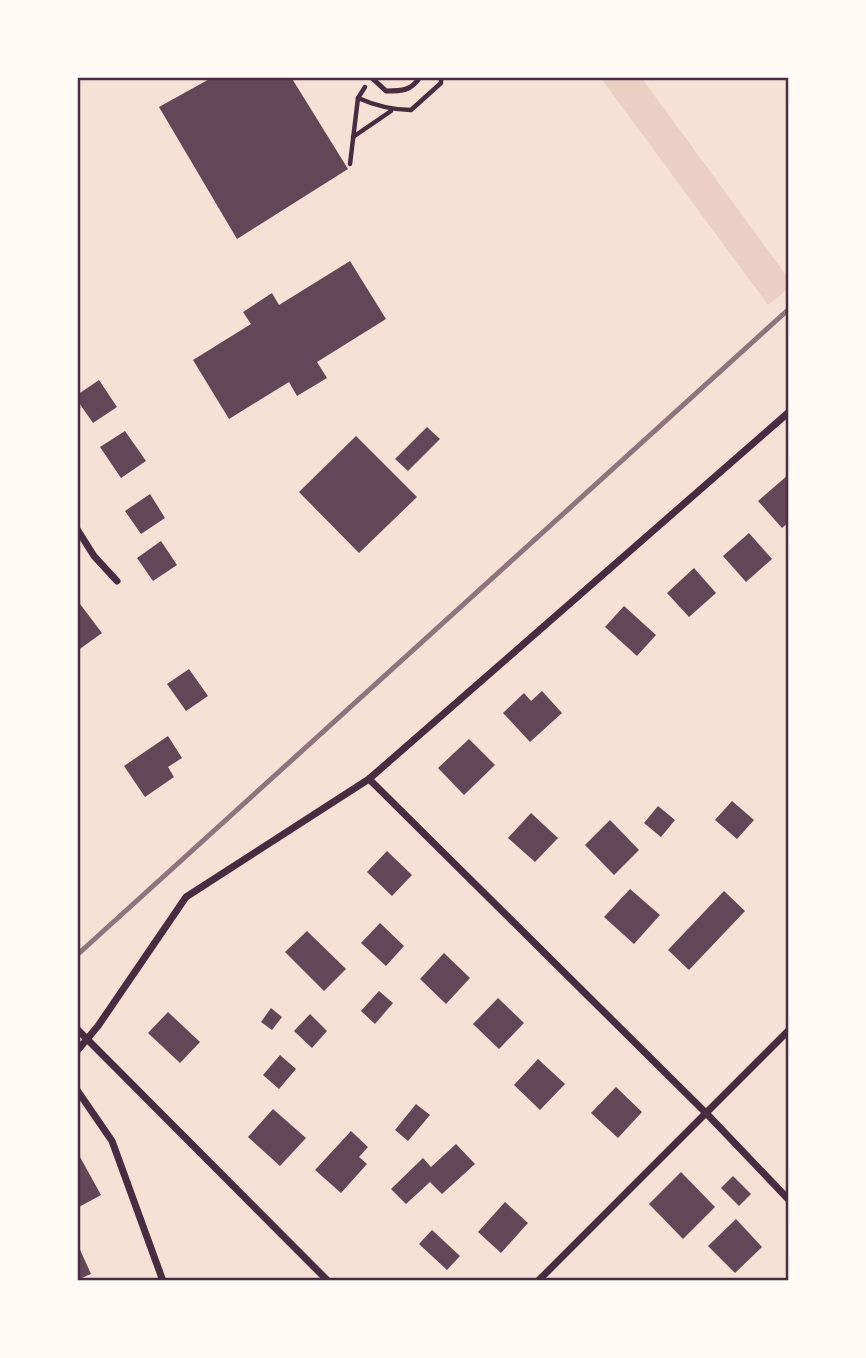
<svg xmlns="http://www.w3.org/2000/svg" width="866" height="1358" viewBox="0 0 866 1358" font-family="'Asap Condensed',sans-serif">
<rect width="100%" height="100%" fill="#f7e1d7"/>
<!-- green -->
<polygon fill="#ebcfc5" points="600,77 641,77 789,279 789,288 768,305"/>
<!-- building -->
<g fill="#644757">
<polygon points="213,77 291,77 348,169 237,239 159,107"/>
<polygon points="350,261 386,319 317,362 327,378 297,396 289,382 229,419 193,360 251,324 243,312 272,293 279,305"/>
<polygon points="99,380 117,407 93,423 77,400 77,395"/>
<polygon points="427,427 440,439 408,471 395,459"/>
<polygon points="125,431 146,461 121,478 100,447"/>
<polygon points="356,436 417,497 359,553 299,492"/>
<polygon points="788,475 789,476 789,522 782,528 758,501"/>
<polygon points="150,494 165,518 141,534 125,511"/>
<polygon points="749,533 772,559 746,582 723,556"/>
<polygon points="161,541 177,565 153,581 137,558"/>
<polygon points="694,568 716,593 689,617 667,593"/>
<polygon points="77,600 102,633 77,651"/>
<polygon points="624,606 656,635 637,656 605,627"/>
<polygon points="189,669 208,696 186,711 167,684"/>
<polygon points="542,691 562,713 530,742 503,713 524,693 531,701"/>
<polygon points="168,736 182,758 168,767 174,777 145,797 124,766"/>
<polygon points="469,739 495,765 464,795 438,768"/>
<polygon points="732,801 754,820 737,839 715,820"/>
<polygon points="658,806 675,820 661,837 644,823"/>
<polygon points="531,813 558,838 535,862 508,838"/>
<polygon points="610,820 639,850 614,875 585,845"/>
<polygon points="387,851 412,875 392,896 367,872"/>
<polygon points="630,889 660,915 634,944 604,917"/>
<polygon points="724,891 745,911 689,970 668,950"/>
<polygon points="380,923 404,946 386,966 361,943"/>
<polygon points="307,931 346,969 324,991 285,952"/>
<polygon points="444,953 470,978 446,1004 420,979"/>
<polygon points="379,991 393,1003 375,1024 361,1011"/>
<polygon points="498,998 524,1023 499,1049 473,1024"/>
<polygon points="271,1008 282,1017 272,1030 261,1022"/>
<polygon points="168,1012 200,1042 180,1063 148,1033"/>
<polygon points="310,1014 327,1031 312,1048 294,1031"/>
<polygon points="280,1055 296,1069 279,1089 263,1075"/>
<polygon points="538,1059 565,1084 540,1110 514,1085"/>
<polygon points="616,1087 642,1112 618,1138 591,1113"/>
<polygon points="416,1104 430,1115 408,1141 395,1130"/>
<polygon points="273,1109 306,1138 280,1166 248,1137"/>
<polygon points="351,1131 368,1147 359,1157 367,1164 341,1193 315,1170"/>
<polygon points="456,1144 475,1164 442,1194 430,1182 406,1204 391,1189 423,1158 431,1167"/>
<polygon points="80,1157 101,1195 77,1208 77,1159"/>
<polygon points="681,1172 715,1207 683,1239 649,1204"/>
<polygon points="733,1176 751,1194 739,1206 721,1188"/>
<polygon points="505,1202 528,1223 501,1253 478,1232"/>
<polygon points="736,1219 762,1247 735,1273 708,1246"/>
<polygon points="432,1230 460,1256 447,1270 419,1244"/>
<polygon points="77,1243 91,1274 77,1280"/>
</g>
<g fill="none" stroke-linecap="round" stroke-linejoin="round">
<!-- path -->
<g stroke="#4a2c40" stroke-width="4.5">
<path d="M358,98C376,106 391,110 411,110L441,83V77"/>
<polyline points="353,137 391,111"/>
<polyline points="350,164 358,98 365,87"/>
</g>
<!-- service -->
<path stroke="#4a2c40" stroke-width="5" d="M371,77L386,91C402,91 411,91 420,77"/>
<!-- minor -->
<g stroke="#4a2c40" stroke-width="7">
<polyline points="77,529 94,556 117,581"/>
<polyline points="369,779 707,1114 789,1200"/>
<polyline points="77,1029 328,1281"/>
<polyline points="77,1051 98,1026 186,897 369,779 789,412"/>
<polyline points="77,1090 112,1141 163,1281"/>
<polyline points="538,1281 789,1030"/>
</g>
<!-- rail -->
<polyline stroke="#8f747c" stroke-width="5" points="77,955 789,309"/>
</g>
<!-- border -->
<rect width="866" height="1358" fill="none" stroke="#fffaf5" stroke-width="158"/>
<rect x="79" y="79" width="708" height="1200" fill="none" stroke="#4a2c40" stroke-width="2.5"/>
</svg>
